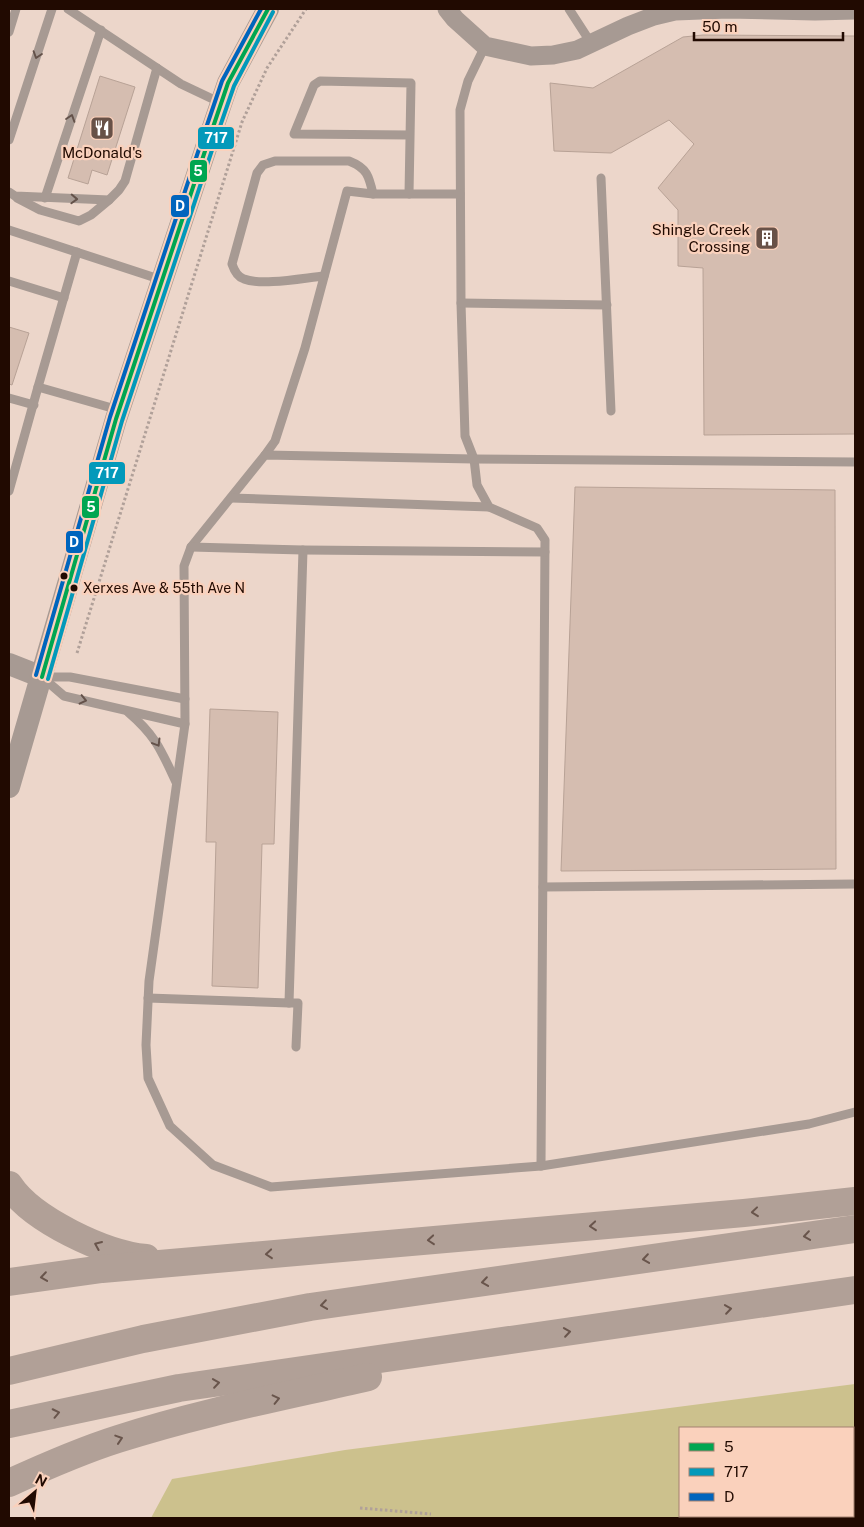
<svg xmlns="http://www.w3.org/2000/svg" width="864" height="1527" viewBox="0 0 864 1527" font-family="'Public Sans',sans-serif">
<rect width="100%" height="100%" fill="#ecd6ca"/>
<!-- green -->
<path fill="#ccc18d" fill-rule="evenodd" d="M855,1384V1518H151L172,1479L345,1450ZM680,1428H853V1516H680Z"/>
<!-- building -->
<g fill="#d5bdb0" stroke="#b8a296">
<polygon points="703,35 855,36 855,434 704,435 703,268 678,266 678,210 658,188 694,144 669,120 611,153 554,151 550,83 593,88 683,37"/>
<polygon points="100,76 135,87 107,175 92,170 88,184 68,178"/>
<polygon points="9,327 29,333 12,385 9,384"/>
<polygon points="575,487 835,490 836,869 561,871"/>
<polygon points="210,709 278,712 274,844 262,844 258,988 212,986 216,842 206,842"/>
</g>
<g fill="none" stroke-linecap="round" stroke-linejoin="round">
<!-- path -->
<g stroke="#b0a099" stroke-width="3" stroke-dasharray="2.5 2.5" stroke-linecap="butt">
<polyline points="77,653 242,122 267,68 306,9"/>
<polyline points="360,1508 431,1514"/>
</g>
<!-- service -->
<g stroke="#a79a93" stroke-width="9">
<polyline points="68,9 181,84 221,103"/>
<polyline points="569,9 591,43"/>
<polyline points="9,32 16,9"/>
<polyline points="485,46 468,81 460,110 461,303 465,436 474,459 477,485 489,507 537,528 545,540 541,1166"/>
<polyline points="9,140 52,9"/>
<polyline points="601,178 611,411"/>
<polyline points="9,192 15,196 109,200 119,190 125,181 157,68"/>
<polyline points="409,194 411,83 320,81 314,85 294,134 410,135"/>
<polyline points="17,198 40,210 79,221 91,215 109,200"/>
<polyline points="45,198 101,30"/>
<polyline points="9,230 162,280"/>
<polyline points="77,252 38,387 119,410"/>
<path d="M324,276C303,278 262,286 244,279C237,277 234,270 232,264L257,173L263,165L275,161H349C367,168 369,176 373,194"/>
<polyline points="9,281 64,298"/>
<polyline points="461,303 607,305"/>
<polyline points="9,398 34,405"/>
<polyline points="265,455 275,441 305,348 347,191 373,194 460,194"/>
<polyline points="855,462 474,459 265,455 191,547 184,566 185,724 149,981 146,1045 148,1078 170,1126 213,1165 271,1187 541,1166 809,1124 855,1112"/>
<polyline points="9,491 38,387"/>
<polyline points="231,498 489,507"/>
<polyline points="191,547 303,550 545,552"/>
<polyline points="42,677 64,696 185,724"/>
<polyline points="42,677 70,677 185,699"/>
<path d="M128,712C156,736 161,750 176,782"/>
<polyline points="543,887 855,884"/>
<polyline points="148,998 289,1003 303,550"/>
<polyline points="289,1003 298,1003 296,1047"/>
<polyline points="781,1518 787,1516"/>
</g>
<!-- minor -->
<polyline stroke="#a79a93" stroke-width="19" points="447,9 455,19 485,46 531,56 553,55 577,50 628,26 654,16 675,11 728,9 815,11 855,10"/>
<!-- tertiary -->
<g stroke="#a79a93" stroke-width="22">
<polyline points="9,664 42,677"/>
<polyline points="9,787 116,419 210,136 228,83 268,9"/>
</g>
<!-- motorway -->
<g stroke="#b1a097" stroke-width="28">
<path d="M9,1185C32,1220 105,1254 146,1258"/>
<polyline points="9,1282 102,1269 744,1213 855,1201"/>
<polyline points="9,1371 143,1339 310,1307 855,1229"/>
<polyline points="9,1424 179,1388 855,1290"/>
<path d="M9,1483C44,1467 80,1451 118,1439C198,1413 286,1396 368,1377"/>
</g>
<!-- bus-1 casing -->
<g stroke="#fad1bc" stroke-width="8">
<polyline id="bus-1" points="42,677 116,419 210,136 228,83 268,9"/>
</g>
<!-- bus-2 casing -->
<g stroke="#fad1bc" stroke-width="8">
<polyline id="bus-2" points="48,679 122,421 216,138 234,86 273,12"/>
</g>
<!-- bus-3 casing -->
<g stroke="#fad1bc" stroke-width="8">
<polyline id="bus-3" points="36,675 110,417 204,134 222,81 261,9"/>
</g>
<!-- bus-1 -->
<use href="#bus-1" stroke="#00a651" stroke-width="4"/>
<!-- bus-2 -->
<use href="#bus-2" stroke="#0399ba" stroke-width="4"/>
<!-- bus-3 -->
<use href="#bus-3" stroke="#0065bd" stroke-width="4"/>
</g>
<!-- one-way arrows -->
<defs><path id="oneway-chevron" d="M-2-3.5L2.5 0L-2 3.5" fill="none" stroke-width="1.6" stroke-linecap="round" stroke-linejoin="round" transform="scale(1.25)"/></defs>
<g stroke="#64524a">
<use href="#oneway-chevron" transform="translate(37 55) rotate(108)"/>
<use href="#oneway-chevron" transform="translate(71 118) rotate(-72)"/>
<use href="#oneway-chevron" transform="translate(74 199) rotate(2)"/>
<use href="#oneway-chevron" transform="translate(83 700) rotate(13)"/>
<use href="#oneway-chevron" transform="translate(157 743) rotate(59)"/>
</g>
<g stroke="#69554c">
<use href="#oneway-chevron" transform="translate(755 1212) rotate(174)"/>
<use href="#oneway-chevron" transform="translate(593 1226) rotate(175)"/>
<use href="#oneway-chevron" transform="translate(807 1236) rotate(172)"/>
<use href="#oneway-chevron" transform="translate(431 1240) rotate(175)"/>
<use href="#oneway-chevron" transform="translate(98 1245) rotate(-157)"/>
<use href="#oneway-chevron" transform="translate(269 1254) rotate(175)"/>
<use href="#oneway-chevron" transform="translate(646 1259) rotate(172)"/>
<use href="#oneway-chevron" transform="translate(44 1277) rotate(172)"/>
<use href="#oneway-chevron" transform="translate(485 1282) rotate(172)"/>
<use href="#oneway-chevron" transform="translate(324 1305) rotate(172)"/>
<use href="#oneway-chevron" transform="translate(728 1309) rotate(-8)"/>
<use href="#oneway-chevron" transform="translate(567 1332) rotate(-8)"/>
<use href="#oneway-chevron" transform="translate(216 1383) rotate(-8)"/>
<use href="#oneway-chevron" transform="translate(276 1399) rotate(-13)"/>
<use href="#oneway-chevron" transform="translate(56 1413) rotate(-12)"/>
<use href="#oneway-chevron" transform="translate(119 1439) rotate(-18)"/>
</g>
<!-- icons -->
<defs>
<g id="restaurant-square" transform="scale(1.25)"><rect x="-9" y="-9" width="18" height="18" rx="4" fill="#685147" stroke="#fad1bc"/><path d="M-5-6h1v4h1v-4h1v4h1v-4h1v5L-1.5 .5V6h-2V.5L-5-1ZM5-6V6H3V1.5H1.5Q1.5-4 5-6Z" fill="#fff"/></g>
<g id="building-square" transform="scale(1.25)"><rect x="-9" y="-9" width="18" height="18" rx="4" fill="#685147" stroke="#fad1bc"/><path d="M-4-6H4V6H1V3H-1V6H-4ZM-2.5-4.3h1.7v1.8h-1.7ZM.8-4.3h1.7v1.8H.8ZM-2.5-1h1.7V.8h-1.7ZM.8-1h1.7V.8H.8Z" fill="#fff"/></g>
</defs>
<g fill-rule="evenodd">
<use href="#restaurant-square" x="102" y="128"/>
<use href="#building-square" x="767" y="238"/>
</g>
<!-- markers -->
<g fill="#210a01" stroke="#fad1bc" stroke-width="2">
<circle cx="64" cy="576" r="4.5"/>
<circle cx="74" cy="588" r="4.5"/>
</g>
<g text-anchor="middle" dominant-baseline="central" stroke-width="4.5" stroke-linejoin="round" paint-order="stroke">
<!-- bus labels -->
<g font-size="14" fill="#210a01" stroke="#fad1bc" text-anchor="start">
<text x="83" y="588">Xerxes Ave &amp; 55th Ave N</text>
</g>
<!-- poi labels -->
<g font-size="15" fill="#210a01" stroke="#fad1bc">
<text x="102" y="152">McDonald's</text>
<text x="750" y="229" text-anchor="end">Shingle Creek<tspan x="750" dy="17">Crossing</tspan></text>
</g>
</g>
<g stroke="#fad1bc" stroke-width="2">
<rect x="197" y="126" width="38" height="24" rx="5" fill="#0399ba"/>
<rect x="189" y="159" width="19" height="24" rx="5" fill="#00a651"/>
<rect x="170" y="194" width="20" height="24" rx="5" fill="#0065bd"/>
<rect x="88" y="461" width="38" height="24" rx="5" fill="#0399ba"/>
<rect x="81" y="495" width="19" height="24" rx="5" fill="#00a651"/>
<rect x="65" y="530" width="19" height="24" rx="5" fill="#0065bd"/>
</g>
<g font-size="14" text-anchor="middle" font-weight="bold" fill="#fff">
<text x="216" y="143">717</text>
<text x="198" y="176">5</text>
<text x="180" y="211">D</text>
<text x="107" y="478">717</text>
<text x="91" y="512">5</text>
<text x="74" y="547">D</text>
</g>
<!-- border -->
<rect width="864" height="1527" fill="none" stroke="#210a01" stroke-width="20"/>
<!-- legend -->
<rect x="679" y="1427" width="175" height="90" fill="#fad1bc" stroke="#a38171"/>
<rect x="689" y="1443" width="25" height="8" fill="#00a651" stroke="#a38171"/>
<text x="724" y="1452" font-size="15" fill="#210a01">5</text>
<rect x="689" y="1468" width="25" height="8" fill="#0399ba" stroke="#a38171"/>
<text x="724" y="1477" font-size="15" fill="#210a01">717</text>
<rect x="689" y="1493" width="25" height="8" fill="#0065bd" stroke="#a38171"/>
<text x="724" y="1502" font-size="15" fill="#210a01">D</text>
<!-- north arrow -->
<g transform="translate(35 1492) rotate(28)" stroke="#fad1bc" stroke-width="4" paint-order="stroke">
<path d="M0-4L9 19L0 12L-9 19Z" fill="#210a01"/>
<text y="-8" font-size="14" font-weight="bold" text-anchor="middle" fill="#210a01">N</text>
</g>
<!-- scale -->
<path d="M694 32v8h149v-8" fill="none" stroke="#210a01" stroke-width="2.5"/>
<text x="702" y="32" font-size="15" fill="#210a01" stroke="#fad1bc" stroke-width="4" paint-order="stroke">50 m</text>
</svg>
